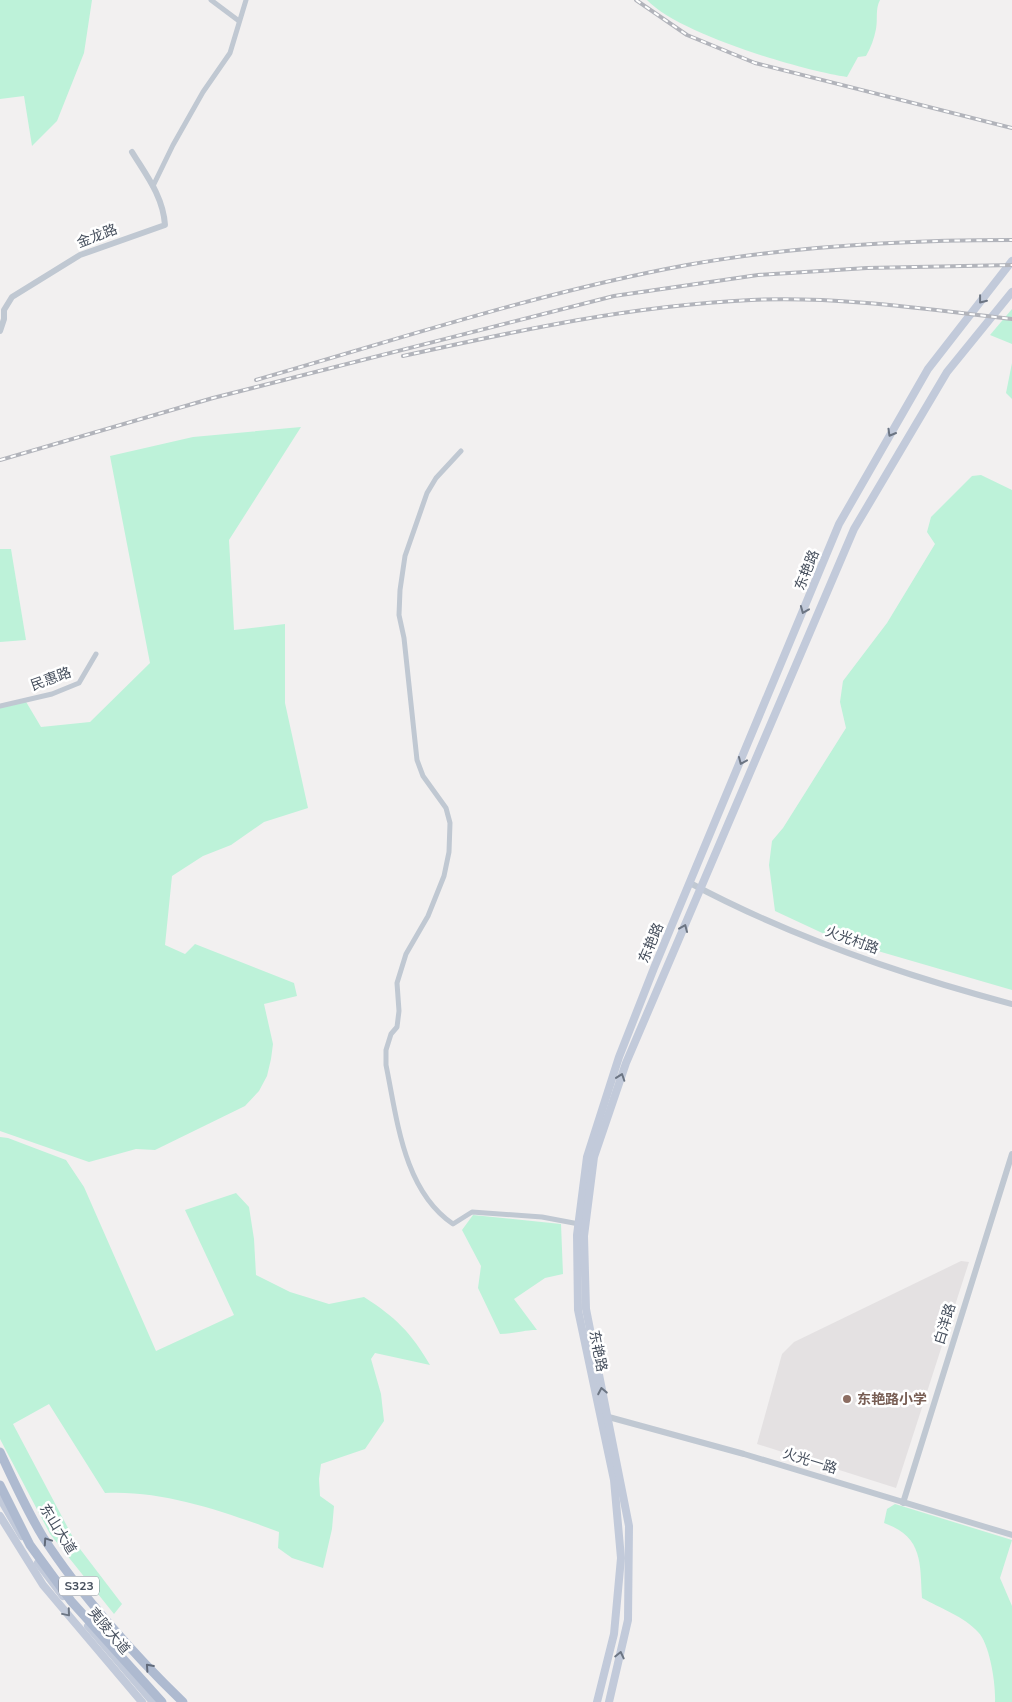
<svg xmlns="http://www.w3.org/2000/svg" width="1012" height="1702" viewBox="0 0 1012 1702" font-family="'Nunito Sans','Noto Sans SC',sans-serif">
<rect width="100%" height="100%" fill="#f2f0f0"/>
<!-- education -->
<polygon fill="#e4e1e2" points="961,1261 969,1262 896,1488 757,1444 782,1354 794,1342"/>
<!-- green -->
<g fill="#bdf2d9">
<polygon points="0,0 92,0 84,53 57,121 32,146 24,96 0,99"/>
<path d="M647,0H880C875,9 878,19 876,29C874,39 871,47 866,56L858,57L847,77C800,70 679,34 647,0Z"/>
<polygon points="1012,309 1012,344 990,335"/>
<polygon points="1012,363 1012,399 1006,393"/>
<polygon points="301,427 229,540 234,630 285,624 285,703 308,808 264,822 231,845 203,856 172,876 165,945 185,954 195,944 294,983 297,996 264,1004 273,1044 271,1059 267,1076 259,1091 245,1106 155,1150 136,1149 89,1162 0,1131 0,706 25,700 41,727 90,722 150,663 110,456 193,437"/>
<polygon points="981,475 1012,490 1012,990 833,938 775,911 769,865 772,841 783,828 846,728 840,702 843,681 887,623 935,544 927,532 931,517 972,476"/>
<polygon points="0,549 11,549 26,640 0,642"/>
<path d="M0,1137L8,1138L66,1160L84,1187L156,1351L234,1315L185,1210L236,1193L249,1207L254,1239L256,1275L290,1292L329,1304L364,1297C395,1317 411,1332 430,1365L375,1353L371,1359L381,1394L384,1421L365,1449L321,1464L319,1479L320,1496L334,1506L332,1529L323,1568L292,1558L278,1548L279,1532C225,1512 164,1490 105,1493L49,1404L13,1424L77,1545L122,1604L114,1614L50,1534L0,1439Z"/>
<path d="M473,1215L561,1224L563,1274L545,1278L514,1299L537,1330C523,1330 514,1334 500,1334L478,1288L481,1266L462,1230Z"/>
<path d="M895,1504L1012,1540L1000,1578L1012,1606V1702H995C996,1685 990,1644 978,1632C965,1617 940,1608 922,1598C920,1562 923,1537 884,1523L887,1509Z"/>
</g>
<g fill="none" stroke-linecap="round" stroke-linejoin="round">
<!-- minor -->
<g stroke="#c0c8d2" stroke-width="5">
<polyline points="211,0 239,21"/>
<polyline points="153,186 173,145 203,92 230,53 246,0"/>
<path d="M461,451L436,478L427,493L405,556L400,590L399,615L404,638L417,760L423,776L446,808L450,823L449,852L444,876L428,916L406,954L397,983L399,1011L397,1027L391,1034L386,1050V1065C397,1118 403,1190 453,1224L472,1212L542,1217L579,1224"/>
<polyline points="0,706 52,694 79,683 96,654"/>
</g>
<!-- tertiary -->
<g stroke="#c0c8d2" stroke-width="6">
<path d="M0,331L4,319V310L12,297L80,255L165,225C163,196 146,175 132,152"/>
<path d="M690,883C791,937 902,975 1012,1004"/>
<polyline points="605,1416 744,1454 1012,1535"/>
<polyline points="903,1503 1012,1154"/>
</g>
<!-- secondary -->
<g stroke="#c2cada" stroke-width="8">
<polyline points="0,1498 22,1536"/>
<polyline points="0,1516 43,1585 142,1702"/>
<polyline points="38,1563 63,1596"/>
<polyline points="88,1626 153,1702"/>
<polyline points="597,1702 614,1634 621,1558 614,1480 578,1310 577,1235 587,1157 619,1057 654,968 839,524 928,369 1012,261"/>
<polyline points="609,1702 628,1620 629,1526 586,1309 584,1236 594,1157 626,1063 854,529 947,372 1012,292"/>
</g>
<!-- primary -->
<g stroke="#aebad0" stroke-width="9">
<path d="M0,1452C13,1480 27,1511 43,1537C79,1593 135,1656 183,1702"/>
<polyline points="0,1485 30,1545 71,1601 162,1702"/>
</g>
<!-- rail casing -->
<g stroke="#b2b4bb" stroke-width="4">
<g id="rail">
<polyline points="636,0 687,35 755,63 1012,128"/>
<path d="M403,356C521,330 629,306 751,300C838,296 926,309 1012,319"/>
<path d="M256,380C399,339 541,292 687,265C794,246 904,240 1012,240"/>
<polyline points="0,460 213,398 614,296 758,275 867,268 1012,265"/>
</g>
</g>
<!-- rail -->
<use href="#rail" stroke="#fff" stroke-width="2" stroke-dasharray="5.5" stroke-linecap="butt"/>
</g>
<!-- one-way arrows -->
<defs><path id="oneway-chevron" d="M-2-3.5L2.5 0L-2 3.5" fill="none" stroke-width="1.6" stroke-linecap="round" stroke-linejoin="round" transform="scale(1.25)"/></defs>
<g stroke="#6c7583">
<use href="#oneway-chevron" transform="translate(982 300) rotate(128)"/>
<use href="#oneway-chevron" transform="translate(891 433) rotate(120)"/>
<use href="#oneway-chevron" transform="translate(804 610) rotate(112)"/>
<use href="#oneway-chevron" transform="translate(742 761) rotate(113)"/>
<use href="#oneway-chevron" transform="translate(684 928) rotate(-67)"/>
<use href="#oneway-chevron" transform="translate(621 1077) rotate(-71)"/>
<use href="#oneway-chevron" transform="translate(602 1391) rotate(-101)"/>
<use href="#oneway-chevron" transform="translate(67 1613) rotate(50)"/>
<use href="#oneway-chevron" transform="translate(620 1655) rotate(-77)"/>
</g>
<g stroke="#616a7a">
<use href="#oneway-chevron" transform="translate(47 1541) rotate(-124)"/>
<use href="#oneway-chevron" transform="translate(149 1667) rotate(-132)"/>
</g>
<!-- markers -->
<circle fill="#8d6e63" stroke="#fff" stroke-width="2" cx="847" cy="1399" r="5"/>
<g text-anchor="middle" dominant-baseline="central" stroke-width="5" stroke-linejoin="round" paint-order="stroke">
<!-- shield labels -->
<rect fill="#fff" stroke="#7e848e" stroke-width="1" x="59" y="1576.5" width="40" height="19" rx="4"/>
<g font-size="12" font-weight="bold" fill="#47505e">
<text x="79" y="1586">S323</text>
</g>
<!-- street labels -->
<g font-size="14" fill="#47505e" stroke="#fff">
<text transform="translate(97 236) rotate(-21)">金龙路</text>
<text transform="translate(807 570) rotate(-68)">东艳路</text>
<text transform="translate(51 679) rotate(-20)">民惠路</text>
<text transform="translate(852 940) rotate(20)">火光村路</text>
<text transform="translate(651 943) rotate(-67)">东艳路</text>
<text transform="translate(945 1324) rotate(-73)">白洋路</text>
<text transform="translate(598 1351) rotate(79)">东艳路</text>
<text transform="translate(810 1461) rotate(17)">火光一路</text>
<text transform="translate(58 1529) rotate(58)">东山大道</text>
<text transform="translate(109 1631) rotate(50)">夷陵大道</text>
</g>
<!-- education labels -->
<g font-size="14" font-weight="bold" fill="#785e54" stroke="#fff" text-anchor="start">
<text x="857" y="1399">东艳路小学</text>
</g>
</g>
</svg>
